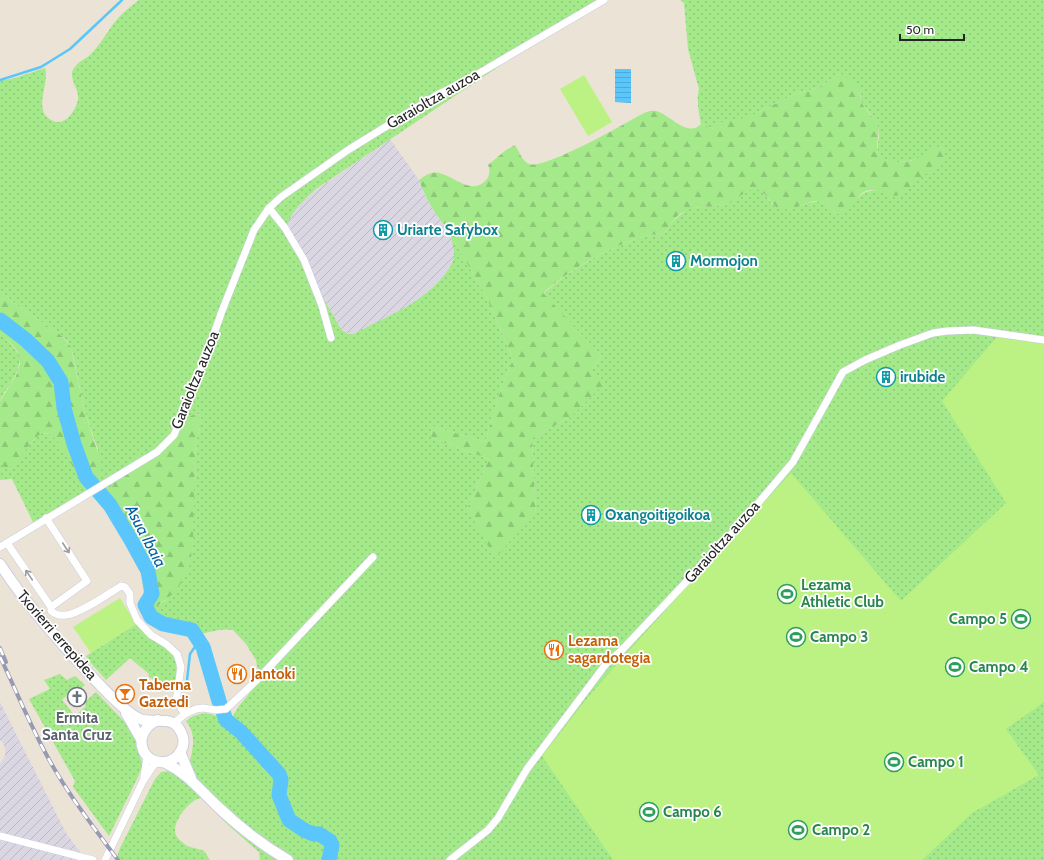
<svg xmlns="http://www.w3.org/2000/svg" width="1044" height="860" viewBox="0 0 1044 860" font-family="Cabin,sans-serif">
<defs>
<pattern id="industrial-furrows" width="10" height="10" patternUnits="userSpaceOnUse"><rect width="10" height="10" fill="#dbd7e2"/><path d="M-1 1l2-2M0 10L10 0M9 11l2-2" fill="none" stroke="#bcb8c2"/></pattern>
<pattern id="grass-dots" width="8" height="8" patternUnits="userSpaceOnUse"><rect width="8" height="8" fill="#a4e98a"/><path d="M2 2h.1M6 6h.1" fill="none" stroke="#8dc877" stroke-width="1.8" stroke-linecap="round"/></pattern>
<pattern id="forest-firs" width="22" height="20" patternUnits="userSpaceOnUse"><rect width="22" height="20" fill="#a4e98a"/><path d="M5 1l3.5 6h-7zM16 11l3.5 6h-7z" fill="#8dc877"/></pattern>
<pattern id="water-rules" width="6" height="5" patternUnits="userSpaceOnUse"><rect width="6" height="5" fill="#5ac6fb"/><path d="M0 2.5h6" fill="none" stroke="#4eaad7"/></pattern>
</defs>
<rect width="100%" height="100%" fill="#ebe3d5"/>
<!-- industrial -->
<g fill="url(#industrial-furrows)">
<polygon points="390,139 419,180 424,194 439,219 446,227 454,246 455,256 453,261 447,273 422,297 407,307 354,334 350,334 345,333 341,329 314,282 287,228 288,222 292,213 298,206 316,190"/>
<polygon points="0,702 66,833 86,860 0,860 0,764 5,756 5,749 3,743 0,740"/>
</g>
<!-- grass -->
<g fill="url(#grass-dots)">
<path d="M139,0H605L516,55L316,189C304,201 290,211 287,228L314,282L341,329C345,333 348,335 354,334C371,324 389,317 406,307C421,299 452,274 454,256C455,246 450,236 446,227L486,296L513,359L501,389L485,442L432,426L431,438L489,459L467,509L536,514L532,438L572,416L592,370L602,356L543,294C569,270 616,242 651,235C655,234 659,235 663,235L672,222L686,210L691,208L725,205L751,189H757L761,190L773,205L790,209L808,203L820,201L825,203L835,213L847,211C858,197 863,187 883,192C890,194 894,196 901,194L943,157L944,150C930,155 888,173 878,153C876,148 879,140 879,135C879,131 878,127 876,123C871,110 858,107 861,91L840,73L818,88L795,94L753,115L714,129L701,124C699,113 696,100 699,89L688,49L684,3L680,0H1044V860H260L259,852L227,824L201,798C190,799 175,819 175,830C175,835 178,839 181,841C188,849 196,847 204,851L210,860H116L120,848L155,779L161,772L188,769C192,752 198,736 186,721L193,716L205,713L222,717L228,724L239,706L252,690L258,671L256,660L246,644L233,630C221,628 211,632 199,634C178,636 160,626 148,609L155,608L166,600L192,553L195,458L196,442L202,421L200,415L198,414L186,420L176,433L167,440L114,482L106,504L93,489L98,450L84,409L73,354L68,342L62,336L19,307L0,290V81L15,78L45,68C49,83 38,99 44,113C46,117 49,119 53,121C66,126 75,111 78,100C80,89 67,78 74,68C78,62 85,59 90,55C100,45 106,34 114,23C121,14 130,7 139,0Z"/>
<path d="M0,333C20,351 26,361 10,385C6,390 2,395 0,401Z"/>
<polygon points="40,433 43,433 50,434 58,441 92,490 86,495 33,522 12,479 0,480 0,463 19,458 37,436"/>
<polygon points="136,624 170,650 176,662 177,678 175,689 173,693 148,676 149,674 130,658 106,680 89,661 86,656"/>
<polygon points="60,674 67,680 75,676 85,685 75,694 71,691 62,700 75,716 86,706 84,703 96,692 135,733 139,754 143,765 136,781 109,836 73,787 75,781 29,699 50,689 44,680"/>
</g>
<!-- forest -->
<g fill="url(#forest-firs)">
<path d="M840,73L862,89C856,102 868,111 875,120C882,131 876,139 877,150C878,156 883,159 888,160C902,165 914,161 926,154C930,151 934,148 939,147C960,152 920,178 915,182C910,186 906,191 901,194C891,200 877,187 866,191C855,195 853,211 842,214C832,216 829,202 819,201C806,200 794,212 781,209C770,206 766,190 756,189C748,188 735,201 727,204C714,209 697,204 685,211C675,216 669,226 663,235C659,235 655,234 651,235C616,242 569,270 543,293L602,356L592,370L605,383L572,416L532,438L536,514L495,558L467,509L489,459L431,438L432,426L485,442L501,389L513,359L486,296L446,227C434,213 425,197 419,180C425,176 431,171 439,173C454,176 473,197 487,179C490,175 490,169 488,165L506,150L515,145C519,151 522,161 529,164C543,170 619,127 635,118C641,115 648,110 655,111C668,112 687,139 701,124L714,129L720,123L726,120L731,122L753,115L795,94L818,88Z"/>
<path d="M0,290L19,307L62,336L71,347L84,409L101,462V474L92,490C73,475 72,460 58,442C35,412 26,467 5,468L0,463V401L16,376L20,364L17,351L12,344L0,333Z"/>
<path d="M195,414L200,415L202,421L196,442L195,458L193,543L190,564L186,576L174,593L155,608L148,609L143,596L146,574L141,556L106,504C112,486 118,468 136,458C147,451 158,447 168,439C177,431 184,418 195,414Z"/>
</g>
<!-- pitch -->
<g fill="#bcf284">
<polygon points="584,75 612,122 588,136 560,89"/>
<polygon points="997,337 1044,344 1044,702 1006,729 1039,775 972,813 922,860 613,860 542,756 589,696 685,588 791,473 901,601 1006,503 942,401"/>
<polygon points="120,598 136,624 91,653 73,627"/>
</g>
<!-- water -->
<polygon fill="url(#water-rules)" points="615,69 631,69 631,103 615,102"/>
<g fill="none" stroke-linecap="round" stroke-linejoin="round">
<!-- stream -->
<g stroke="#5ac6fb" stroke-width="2.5">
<polyline points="0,80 41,67 70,49 122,0"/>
<polyline points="186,689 190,654 199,641"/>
</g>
<!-- river -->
<polyline stroke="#5ac6fb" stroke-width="15" points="0,320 26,340 48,361 61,382 64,408 74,444 86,477 110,505 131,540 148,571 152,594 145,605 151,617 163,624 192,630 203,647 219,701 226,720 241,732 279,774 281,780 279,795 289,820 304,830 313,834 319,834 330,841 332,845 329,860"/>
<!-- street casing -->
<g stroke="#cbcee2" stroke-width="8">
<g id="street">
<polyline points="269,208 285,228 304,260 322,306 331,338"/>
<polyline points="46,518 87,581 51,607"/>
<path d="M7,543L51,607V611C56,615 60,616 66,615C80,614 108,594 121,586L125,587L130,594V603L137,620L151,635L166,644L177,654L181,667L176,701L185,714"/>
<polyline points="0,547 157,452 174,435 206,356 222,311 254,230 269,208 281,197 348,150 437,95 471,78 604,0"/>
<polyline points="174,723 185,714 196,709 203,708 216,710 226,709 258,679 373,557"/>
<polyline points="144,777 147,756"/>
<polyline points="0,836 93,860"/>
<polyline points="105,860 143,781 153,766 158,762"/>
<polyline points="450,860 488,830 498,818 527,769 606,664 621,651 737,528 793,462 843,372 865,360 900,345 933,333 947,331 974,330 1044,340"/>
</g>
</g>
<!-- secondary casing -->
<g stroke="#cbcee2" stroke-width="12">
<g id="secondary">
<path d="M0,564C25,602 53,635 84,668C99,684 113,700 130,713C134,716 139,719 143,720C157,723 173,715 181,732C188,745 179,760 165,762C140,765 131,731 158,720"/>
<polyline points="126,713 141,739"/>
<polyline points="180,752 191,778"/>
<path d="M164,762C188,774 197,787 216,805C238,826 262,845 288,860"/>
</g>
</g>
<!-- street -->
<use href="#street" stroke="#fff" stroke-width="7"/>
<!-- secondary -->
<use href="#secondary" stroke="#fff" stroke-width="10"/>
<!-- rail casing -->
<g stroke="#989ab4" stroke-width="4">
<g id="rail">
<polyline points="0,648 6,662"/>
<path d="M0,657C19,696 35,738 58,775C76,805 97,832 118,860"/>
</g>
</g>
<!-- rail -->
<use href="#rail" stroke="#fff" stroke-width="2.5" stroke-dasharray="8" stroke-linecap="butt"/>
</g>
<!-- one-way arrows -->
<defs><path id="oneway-shaft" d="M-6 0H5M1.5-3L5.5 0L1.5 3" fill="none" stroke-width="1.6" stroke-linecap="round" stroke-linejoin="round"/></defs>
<g stroke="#9d9d9d">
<use href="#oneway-shaft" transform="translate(66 548) rotate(57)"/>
<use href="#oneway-shaft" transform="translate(29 575) rotate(-124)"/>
</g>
<!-- icons -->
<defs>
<g id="building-ring" transform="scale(1)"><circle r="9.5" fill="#fff" stroke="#0f9aa8" stroke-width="1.5"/><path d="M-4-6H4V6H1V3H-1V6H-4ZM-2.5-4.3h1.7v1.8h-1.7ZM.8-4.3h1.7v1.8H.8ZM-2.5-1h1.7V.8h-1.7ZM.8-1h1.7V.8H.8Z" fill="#0f9aa8"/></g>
<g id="stadium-ring" transform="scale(1)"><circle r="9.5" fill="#fff" stroke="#2e9e5b" stroke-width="1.5"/><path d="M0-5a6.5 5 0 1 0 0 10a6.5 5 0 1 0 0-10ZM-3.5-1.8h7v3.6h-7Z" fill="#2e9e5b"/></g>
<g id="restaurant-ring" transform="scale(1)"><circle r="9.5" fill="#fff" stroke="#e8710a" stroke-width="1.5"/><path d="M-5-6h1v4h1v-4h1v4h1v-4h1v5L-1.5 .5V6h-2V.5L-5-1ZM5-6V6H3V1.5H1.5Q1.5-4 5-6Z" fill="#e8710a"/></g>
<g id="bar-ring" transform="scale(1)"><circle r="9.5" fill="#fff" stroke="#e8710a" stroke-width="1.5"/><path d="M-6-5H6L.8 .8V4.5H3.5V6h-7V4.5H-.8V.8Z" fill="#e8710a"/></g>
<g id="church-ring" transform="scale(1)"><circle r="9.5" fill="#fff" stroke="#6b7280" stroke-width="1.5"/><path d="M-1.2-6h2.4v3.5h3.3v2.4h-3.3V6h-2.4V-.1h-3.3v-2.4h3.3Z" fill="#6b7280"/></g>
</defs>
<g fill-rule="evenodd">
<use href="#building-ring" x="383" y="230"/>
<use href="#building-ring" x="676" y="261"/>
<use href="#building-ring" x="886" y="377"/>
<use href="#building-ring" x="591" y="515"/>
<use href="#stadium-ring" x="787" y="594"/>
<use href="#stadium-ring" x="1021" y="619"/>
<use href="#stadium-ring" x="796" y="637"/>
<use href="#restaurant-ring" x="554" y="650"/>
<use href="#stadium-ring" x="955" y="667"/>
<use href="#restaurant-ring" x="237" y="674"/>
<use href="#bar-ring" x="125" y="694"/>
<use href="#church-ring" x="77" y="697"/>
<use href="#stadium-ring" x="894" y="762"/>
<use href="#stadium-ring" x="649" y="812"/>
<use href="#stadium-ring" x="798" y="830"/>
</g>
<g text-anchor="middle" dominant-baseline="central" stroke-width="3.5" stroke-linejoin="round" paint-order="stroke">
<!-- street labels -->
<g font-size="15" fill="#262626" stroke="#fff">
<text transform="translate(433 99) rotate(-30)">Garaioltza auzoa</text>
<text transform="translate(195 380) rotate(-68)">Garaioltza auzoa</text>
<text transform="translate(722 542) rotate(-48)">Garaioltza auzoa</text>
<text transform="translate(57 635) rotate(49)">Txorierri errepidea</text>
</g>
<!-- culture labels -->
<g font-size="15" font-weight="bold" fill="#0d838f" stroke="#fff" text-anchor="start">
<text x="397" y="230">Uriarte Safybox</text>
<text x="690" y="261">Mormojon</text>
<text x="900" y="377">irubide</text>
<text x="605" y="515">Oxangoitigoikoa</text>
</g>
<!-- leisure labels -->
<g font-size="15" font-weight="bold" fill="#27864d" stroke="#fff" text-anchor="start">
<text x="801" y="585">Lezama<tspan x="801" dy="17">Athletic Club</tspan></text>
<text x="1007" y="619" text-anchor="end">Campo 5</text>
<text x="810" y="637">Campo 3</text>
<text x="969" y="667">Campo 4</text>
<text x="908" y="762">Campo 1</text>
<text x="663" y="812">Campo 6</text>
<text x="812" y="830">Campo 2</text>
</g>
<!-- food labels -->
<g font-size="15" font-weight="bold" fill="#c56008" stroke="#fff" text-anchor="start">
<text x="568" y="641">Lezama<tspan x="568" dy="17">sagardotegia</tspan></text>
<text x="251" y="674">Jantoki</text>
<text x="139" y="685">Taberna<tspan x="139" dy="17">Gaztedi</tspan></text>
</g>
<!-- worship labels -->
<g font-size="15" font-weight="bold" fill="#5b616d" stroke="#fff">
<text x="77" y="718">Ermita<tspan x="77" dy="17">Santa Cruz</tspan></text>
</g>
<!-- water labels -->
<g font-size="16" font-style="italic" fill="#005fa1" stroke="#fff">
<text transform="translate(146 536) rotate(62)">Asua Ibaia</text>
</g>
</g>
<!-- scale -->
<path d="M900 34v6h64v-6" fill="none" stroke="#262626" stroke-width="2"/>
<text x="906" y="34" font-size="12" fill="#262626" stroke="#ffffff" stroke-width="3" paint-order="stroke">50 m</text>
</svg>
